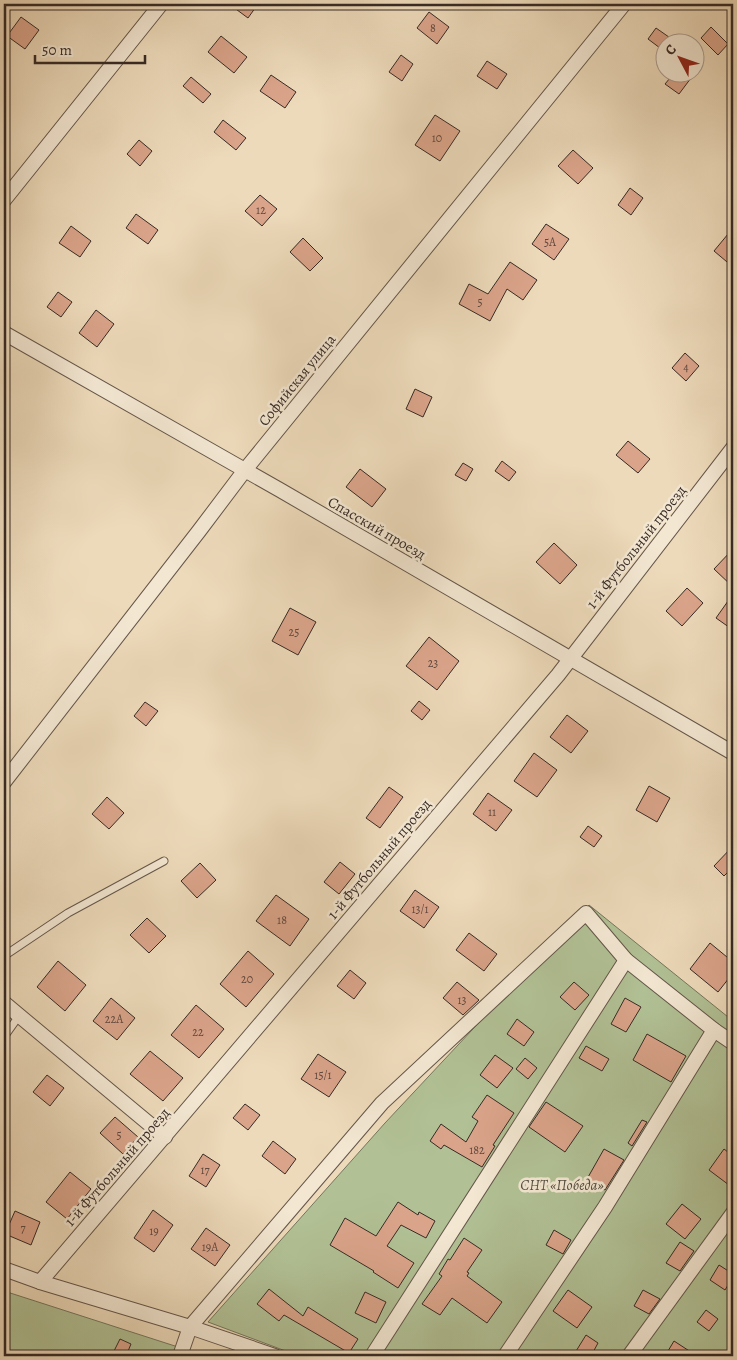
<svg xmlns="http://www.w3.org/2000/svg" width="737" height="1360" viewBox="0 0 737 1360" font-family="Alegreya,serif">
<rect width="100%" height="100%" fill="#eddaba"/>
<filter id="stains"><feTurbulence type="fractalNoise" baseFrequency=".004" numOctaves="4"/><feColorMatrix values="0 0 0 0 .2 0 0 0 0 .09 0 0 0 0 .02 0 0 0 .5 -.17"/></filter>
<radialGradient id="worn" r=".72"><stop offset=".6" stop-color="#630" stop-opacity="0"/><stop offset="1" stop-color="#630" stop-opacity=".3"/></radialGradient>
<!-- green -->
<g fill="#b1c195" stroke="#74765d">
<polygon points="589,905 733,1021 733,1356 299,1356 208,1322 385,1123"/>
<polygon points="4,1291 206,1356 4,1356"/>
</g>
<!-- building -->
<g fill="#daa48a" stroke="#372a25">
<polygon points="229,4 258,4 248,18"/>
<polygon points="429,12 449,27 437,44 417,28"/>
<polygon points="21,17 39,30 25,49 7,36"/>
<polygon points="711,27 728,44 718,55 701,38"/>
<polygon points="656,28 676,42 664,42 664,51 648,39"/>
<polygon points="221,36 247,57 234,73 208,52"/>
<polygon points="401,55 413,64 402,81 389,72"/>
<polygon points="487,61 507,74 497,89 477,76"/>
<polygon points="675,72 684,72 691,78 679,94 665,84"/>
<polygon points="271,75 296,92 285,108 260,91"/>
<polygon points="191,77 211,94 203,103 183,86"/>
<polygon points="435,115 460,131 440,161 415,145"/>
<polygon points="223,120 246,138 236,150 214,132"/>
<polygon points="139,140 152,151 140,166 127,154"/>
<polygon points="573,150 593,168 578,184 558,166"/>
<polygon points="630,188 643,198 631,215 618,205"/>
<polygon points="260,195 277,209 262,226 245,211"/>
<polygon points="136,214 158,230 148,244 126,228"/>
<polygon points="546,224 569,239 554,260 532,244"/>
<polygon points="71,226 91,241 80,257 59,243"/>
<polygon points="733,228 733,267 714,251"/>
<polygon points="303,238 323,258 310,271 290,252"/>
<polygon points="510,262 537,280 523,300 507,289 490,321 459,304 469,284 488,294"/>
<polygon points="58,292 72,302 61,317 47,307"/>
<polygon points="96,310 114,324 97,347 79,333"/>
<polygon points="685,353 699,366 686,381 672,368"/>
<polygon points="415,389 432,397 423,417 406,409"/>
<polygon points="628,441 650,459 638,473 616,455"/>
<polygon points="502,461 516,472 509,481 495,471"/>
<polygon points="463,463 473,469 466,481 455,475"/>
<polygon points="360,469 386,489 372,507 346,487"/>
<polygon points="554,543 577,565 560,584 536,562"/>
<polygon points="733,549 733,587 714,569"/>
<polygon points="687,588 703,603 682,626 666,611"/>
<polygon points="733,594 733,630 716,618"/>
<polygon points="290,608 316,622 298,655 272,641"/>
<polygon points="429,637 459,661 437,690 406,666"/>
<polygon points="419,701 430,710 422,720 411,711"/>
<polygon points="145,702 158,711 146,726 134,716"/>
<polygon points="567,715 588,731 571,753 550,737"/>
<polygon points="534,753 557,770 537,797 514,781"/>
<polygon points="649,786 670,798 657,822 636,810"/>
<polygon points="389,787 403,797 380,828 366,818"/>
<polygon points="488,793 512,810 496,831 473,814"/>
<polygon points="107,797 124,813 109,829 92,814"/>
<polygon points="588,826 602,836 594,847 580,837"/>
<polygon points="733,846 733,867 724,876 714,866"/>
<polygon points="340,862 355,874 339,894 324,882"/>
<polygon points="200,863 216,880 197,898 181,881"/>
<polygon points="415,890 439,907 424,928 400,911"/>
<polygon points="276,895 309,919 290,946 256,921"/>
<polygon points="147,918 166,936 149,953 130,935"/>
<polygon points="469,933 497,954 484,971 456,950"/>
<polygon points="710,943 733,962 733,973 718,992 690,969"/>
<polygon points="248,951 274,974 246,1007 220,984"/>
<polygon points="58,961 86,985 65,1011 37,987"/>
<polygon points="350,970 366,983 354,999 337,986"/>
<polygon points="457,982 479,1000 463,1015 443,998"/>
<polygon points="574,982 589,995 575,1010 560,997"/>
<polygon points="111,998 135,1018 117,1040 93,1021"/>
<polygon points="625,998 641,1007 626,1032 611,1024"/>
<polygon points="196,1005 224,1029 199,1058 171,1035"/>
<polygon points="517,1019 534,1032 524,1046 507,1034"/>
<polygon points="647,1034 686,1056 671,1082 633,1060"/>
<polygon points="586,1046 609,1059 602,1071 579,1058"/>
<polygon points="150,1051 183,1078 163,1101 130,1074"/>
<polygon points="318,1054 346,1072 329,1097 301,1079"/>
<polygon points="495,1055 513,1068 497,1088 480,1075"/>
<polygon points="525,1058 537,1068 528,1079 516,1069"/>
<polygon points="47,1075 64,1088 50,1106 33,1092"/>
<polygon points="487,1095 514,1113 493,1145 495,1146 482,1167 444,1145 441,1149 430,1141 441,1124 466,1142 478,1121 472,1117"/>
<polygon points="546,1102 583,1126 565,1152 529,1127"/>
<polygon points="245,1104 260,1115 248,1130 233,1118"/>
<polygon points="115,1117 138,1137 123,1154 100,1133"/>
<polygon points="642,1120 647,1122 632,1146 628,1143"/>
<polygon points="273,1141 296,1159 285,1174 262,1156"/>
<polygon points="604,1149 624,1160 605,1190 587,1179"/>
<polygon points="724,1149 733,1156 733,1188 709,1170"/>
<polygon points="203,1154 220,1165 206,1187 189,1176"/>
<polygon points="70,1172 91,1189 67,1219 46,1202"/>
<polygon points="398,1202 418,1215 419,1212 435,1221 426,1238 401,1225 387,1246 414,1263 398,1288 373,1272 374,1271 330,1245 345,1218 376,1236"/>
<polygon points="682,1204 701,1219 685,1239 666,1224"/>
<polygon points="153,1210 173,1225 154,1252 134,1238"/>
<polygon points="15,1211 40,1222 31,1245 5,1234"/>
<polygon points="206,1228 230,1245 215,1266 191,1249"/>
<polygon points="554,1230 571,1240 563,1254 546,1245"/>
<polygon points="464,1238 482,1250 467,1272 469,1273 467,1276 502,1302 487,1323 452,1298 440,1315 422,1304 442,1276 439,1274 448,1259 450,1260"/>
<polygon points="680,1242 694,1251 680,1271 666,1263"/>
<polygon points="719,1265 733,1274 733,1277 725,1290 710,1280"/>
<polygon points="269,1289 303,1316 308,1307 358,1339 349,1353 284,1315 279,1321 257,1304"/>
<polygon points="568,1290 592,1307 577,1328 553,1311"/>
<polygon points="643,1290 660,1299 649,1314 634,1306"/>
<polygon points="365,1292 386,1302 376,1323 355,1313"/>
<polygon points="706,1310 718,1319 709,1331 697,1322"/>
<polygon points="586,1335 598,1343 591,1356 573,1356"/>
<polygon points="120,1339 131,1344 126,1356 114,1351"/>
<polygon points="674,1341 697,1356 665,1356"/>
</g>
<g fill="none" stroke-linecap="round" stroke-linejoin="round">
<!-- lane casing -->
<g stroke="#64564a" stroke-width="9">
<g id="lane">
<polyline points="4,956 68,913 164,861"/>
<polyline points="4,1037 19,1016"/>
</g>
</g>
<!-- street casing -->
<g stroke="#64564a" stroke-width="16">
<g id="street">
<polyline points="4,200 161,4"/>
<polyline points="4,333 280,490 733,753"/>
<polyline points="4,782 199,531 245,470 624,4"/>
<polyline points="4,1003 165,1137"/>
<polyline points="4,1269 40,1282 190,1327 275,1356"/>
<polyline points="40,1282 558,675 733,448"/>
<polyline points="180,1356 190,1327 382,1103 586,913 626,960 714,1030 733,1043"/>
<polyline points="372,1356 626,960"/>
<polyline points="505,1356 605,1207 714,1030"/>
<polyline points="629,1356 733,1213"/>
</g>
</g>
<!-- lane -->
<use href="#lane" stroke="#f3e7d2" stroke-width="7"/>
<!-- street -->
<use href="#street" stroke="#f3e7d2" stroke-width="14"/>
</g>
<g text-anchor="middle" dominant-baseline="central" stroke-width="5" stroke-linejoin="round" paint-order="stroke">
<!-- number labels -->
<g font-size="12" fill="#60483e">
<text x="433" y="28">8</text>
<text x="437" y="138">10</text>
<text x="261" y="210">12</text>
<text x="550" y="242">5А</text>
<text x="480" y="302">5</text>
<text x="686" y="367">4</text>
<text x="294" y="632">25</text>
<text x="433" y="663">23</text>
<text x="492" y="812">11</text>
<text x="420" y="909">13/1</text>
<text x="282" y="920">18</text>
<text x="247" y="979">20</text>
<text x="462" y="1000">13</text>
<text x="114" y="1019">22А</text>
<text x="198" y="1032">22</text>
<text x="323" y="1075">15/1</text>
<text x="119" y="1135">5</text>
<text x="477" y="1150">182</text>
<text x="205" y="1170">17</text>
<text x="23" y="1228">7</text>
<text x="154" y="1231">19</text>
<text x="210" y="1247">19А</text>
</g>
<!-- street labels -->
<g font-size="15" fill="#372a25" stroke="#f3e7d2">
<text transform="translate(297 380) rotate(-51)">Софийская улица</text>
<text transform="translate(377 528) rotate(30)">Спасский проезд</text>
<text transform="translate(636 547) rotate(-52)">1-й Футбольный проезд</text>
<text transform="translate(379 859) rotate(-50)">1-й Футбольный проезд</text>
<text transform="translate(117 1167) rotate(-49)">1-й Футбольный проезд</text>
</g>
<!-- park labels -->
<g font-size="15" font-style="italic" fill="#565041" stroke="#f3e7d2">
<text x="562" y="1185">СНТ «Победа»</text>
</g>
</g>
<!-- margin -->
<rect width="737" height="1360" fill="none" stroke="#eddaba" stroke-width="20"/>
<rect x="5" y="5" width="727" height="1350" fill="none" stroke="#372a25" stroke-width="2.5"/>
<rect x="10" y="10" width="717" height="1340" fill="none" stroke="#372a25"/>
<!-- north arrow -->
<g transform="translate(680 58) rotate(311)"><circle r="24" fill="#f3e7d2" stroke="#a89b8d"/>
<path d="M0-4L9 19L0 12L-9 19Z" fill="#8f2418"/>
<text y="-8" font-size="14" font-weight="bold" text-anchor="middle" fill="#372a25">С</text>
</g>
<!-- scale -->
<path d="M35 55v8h110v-8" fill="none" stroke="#372a25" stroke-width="2.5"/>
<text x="42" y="55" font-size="15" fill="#372a25" stroke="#f3e7d2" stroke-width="4" paint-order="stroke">50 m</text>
<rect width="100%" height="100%" filter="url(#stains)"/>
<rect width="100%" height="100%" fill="url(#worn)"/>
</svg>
